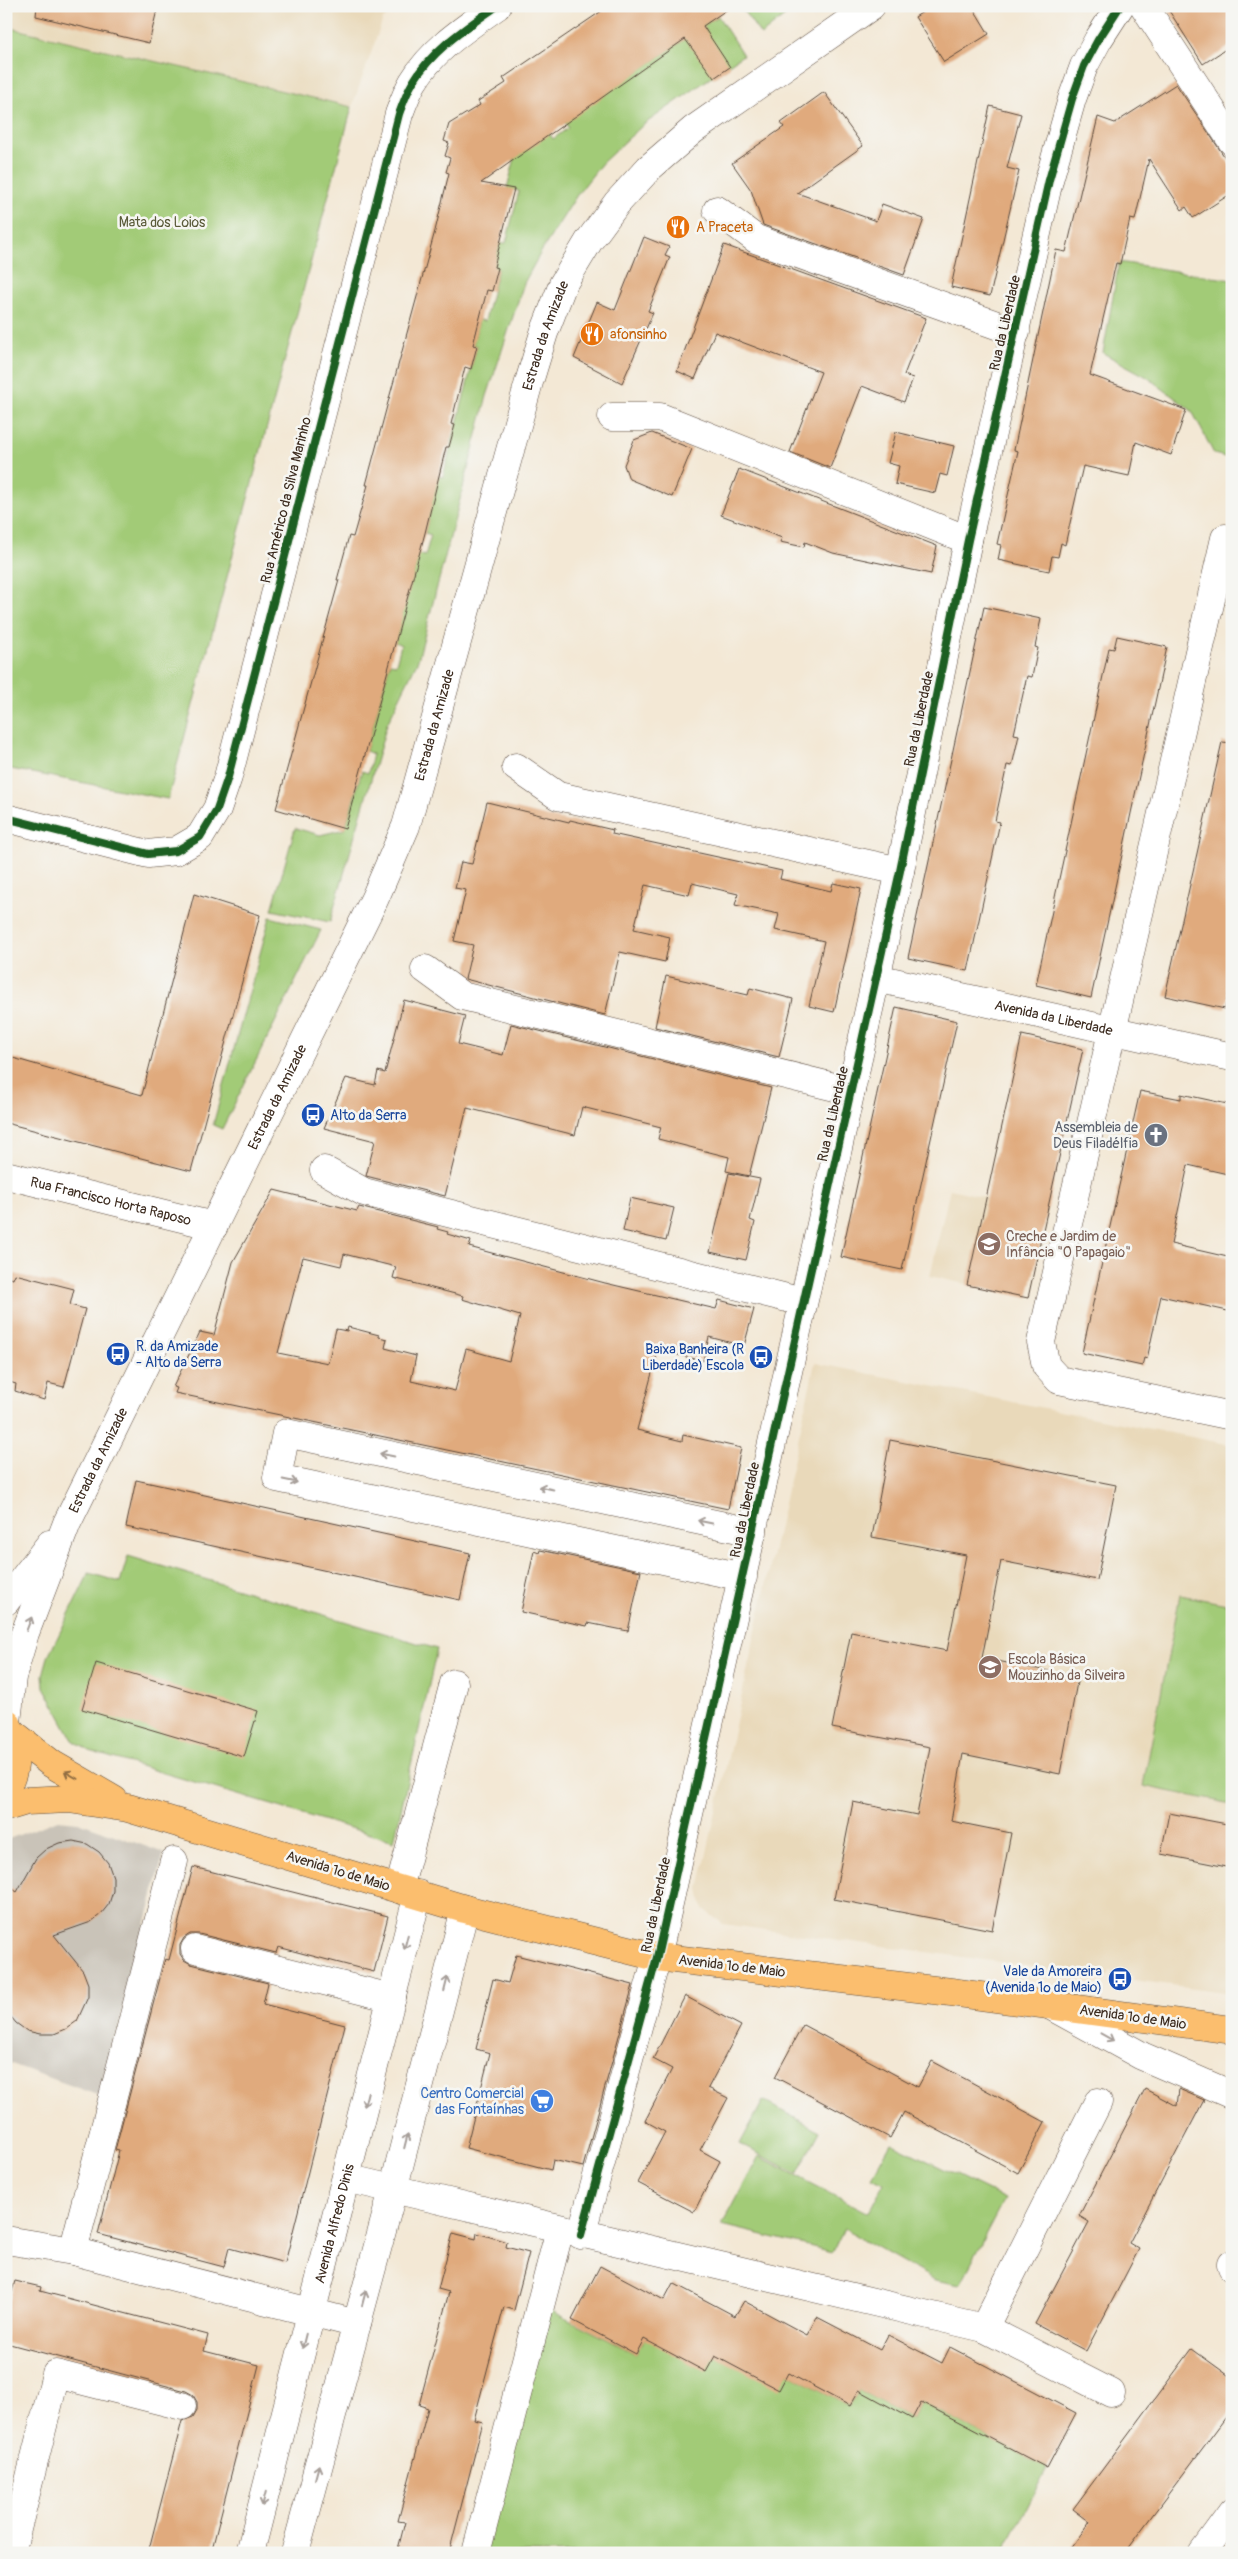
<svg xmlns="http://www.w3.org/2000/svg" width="1238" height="2559" viewBox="0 0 1238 2559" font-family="Pangolin,sans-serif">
<rect width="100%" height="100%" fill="#f6f6f2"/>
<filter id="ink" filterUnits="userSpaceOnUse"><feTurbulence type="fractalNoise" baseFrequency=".02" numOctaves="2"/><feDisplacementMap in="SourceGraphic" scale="10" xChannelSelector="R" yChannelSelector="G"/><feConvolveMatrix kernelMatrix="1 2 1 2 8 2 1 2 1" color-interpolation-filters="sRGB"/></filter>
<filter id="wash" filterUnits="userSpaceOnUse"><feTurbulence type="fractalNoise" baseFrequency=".0096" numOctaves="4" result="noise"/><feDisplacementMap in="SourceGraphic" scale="20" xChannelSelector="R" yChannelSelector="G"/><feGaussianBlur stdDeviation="1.12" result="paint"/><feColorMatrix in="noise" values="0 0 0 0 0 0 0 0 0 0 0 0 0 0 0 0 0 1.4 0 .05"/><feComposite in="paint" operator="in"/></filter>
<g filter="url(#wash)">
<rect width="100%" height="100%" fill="#f3e8d5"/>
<!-- built -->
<g fill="#e9d9ba">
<polygon points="6,6 402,6 383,19 352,107 6,27"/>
<polygon points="950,1189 1048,1211 1028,1298 930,1276"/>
<polygon points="815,1363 1232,1445 1232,1993 1133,1980 1133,1976 1110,1972 1109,1977 723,1924 703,1909 699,1889"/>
</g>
<!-- industrial -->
<polygon fill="#c9c3b8" points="58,1820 78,1822 164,1853 100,2096 6,2062 6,1840"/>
<!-- green -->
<g fill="#a2cb77" stroke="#6e7a4a">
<polygon points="740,6 797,6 761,35"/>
<polygon points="718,16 743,55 643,125 602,163 577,195 541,252 524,283 487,396 418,660 387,724 330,922 272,910 295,828 320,835 345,829 362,771 368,773 373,754 366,751 390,663 396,664 401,645 395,642 419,554 425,556 431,535 425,533 438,476 443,477 477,346 473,345 479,320 485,321 498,268 494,267 500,243 506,243 519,191 507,188 515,158 549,133 553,139 568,128 565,122 685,39 707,32 703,26"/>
<polygon points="6,27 352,107 168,799 6,768"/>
<polygon points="1119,262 1232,280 1232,459 1214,454 1192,411 1147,377 1103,353"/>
<polygon points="270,917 321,930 222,1129 213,1125"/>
<polygon points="128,1556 437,1649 394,1841 89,1751 73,1740 44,1687 43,1675 48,1657 89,1573 120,1582"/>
<polygon points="1180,1595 1232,1605 1232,1804 1143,1786"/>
<polygon points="763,2101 820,2131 797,2174 740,2144"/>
<polygon points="891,2143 1005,2199 960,2285 935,2280 844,2229 833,2252 722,2225 759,2156 868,2213 884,2183 872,2177"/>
<polygon points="544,2307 636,2354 644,2339 788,2373 850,2406 859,2390 912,2419 921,2402 1047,2468 1003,2553 481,2553"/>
</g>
<g id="blocks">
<!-- building -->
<g fill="#e0aa7d" fill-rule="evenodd">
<polygon points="37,6 158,6 149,43 36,16"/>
<polygon points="609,6 732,6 703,26 730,67 714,78 685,39 481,183 514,189 494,267 498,268 492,291 487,290 473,345 477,346 471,369 465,367 451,424 455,425 449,447 446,447 425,533 345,829 276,809 339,580 337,580 349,536 353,537 368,485 366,485 387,406 435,231 449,173 446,172 450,158 445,156 449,143 444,141 449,124 480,105 478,101 506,83 503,78"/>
<polygon points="932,6 972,6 989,34 944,62 915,17"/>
<polygon points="1166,6 1232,6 1232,45 1203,64"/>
<polygon points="1176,84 1232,168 1232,193 1193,218 1186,207 1182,210 1149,159 1135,220 1130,219 1120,264 1116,263 1090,375 1186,410 1171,455 1136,442 1129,476 1083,466 1065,545 1061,543 1058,557 1052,556 1049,571 998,560 1001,545 997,544 1018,451 1014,450 1056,250 1066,252 1098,117 1115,123"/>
<polygon points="824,92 863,146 797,193 876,221 882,204 924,219 904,275 763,225 751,190 732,163 784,127 781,123"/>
<polygon points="990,106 1021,114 1007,168 1019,171 990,296 951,287"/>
<polygon points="644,237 669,247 665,255 670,257 648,311 653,313 622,383 574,358 597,302 615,310"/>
<polygon points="724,245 926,318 904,375 913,378 904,402 862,386 830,468 790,452 821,372 715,332 695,379 677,371"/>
<polygon points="896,432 954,446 947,476 940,474 935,493 895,484 899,466 888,463"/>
<polygon points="652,433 692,449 672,497 629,479 624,465 634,440"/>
<polygon points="739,469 937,546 931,574 833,553 805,542 804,547 780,542 782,538 721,515"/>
<polygon points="984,607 1041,619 1035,647 1038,648 1032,677 1027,676 1014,734 1019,735 1012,766 1007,765 995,821 1000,822 968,971 908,958"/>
<polygon points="1117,636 1167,647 1091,998 1036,985 1109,648 1114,649"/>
<polygon points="1222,742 1232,743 1232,979 1225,1009 1165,996"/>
<polygon points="487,802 569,822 570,820 613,830 612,834 782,871 780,879 831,891 833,883 861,889 834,1012 809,1006 824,941 775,930 779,914 735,905 738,894 692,883 689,895 645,885 634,929 670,937 665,962 620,952 605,1015 465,979 473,945 454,941 466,890 455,888 461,862 472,864"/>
<polygon points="194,894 260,915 191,1171 6,1123 6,1056 142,1095"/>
<polygon points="666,976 748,995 750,988 793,999 779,1057 655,1027"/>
<polygon points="404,1000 465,1016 458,1044 503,1055 511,1024 771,1088 749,1176 726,1171 729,1157 658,1139 661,1127 582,1107 575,1135 467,1108 445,1196 370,1177 366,1176 375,1141 324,1128 346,1078 375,1085 378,1071 385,1073"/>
<polygon points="896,1007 957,1021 902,1270 841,1257"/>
<polygon points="1022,1035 1083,1049 1028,1298 967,1285"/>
<polygon points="1140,1091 1181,1099 1181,1094 1232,1105 1232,1175 1188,1165 1171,1244 1232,1258 1232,1312 1161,1296 1147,1359 1144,1358 1142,1366 1082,1353"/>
<polygon points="729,1173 760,1179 750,1220 755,1222 746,1260 710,1252"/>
<path d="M274,1190L357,1211L359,1207L438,1227L437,1229L448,1232L447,1234L471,1241L469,1247L605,1283L716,1309L719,1300L754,1309L744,1346L709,1337L703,1361L658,1350L637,1430L682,1441L683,1435L741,1448L728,1509L175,1393L177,1388L173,1387L200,1332L214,1335L233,1262ZM344,1254L396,1267L393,1278L463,1296L462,1299L520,1316L509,1361L466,1349L455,1391L411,1381L416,1356L385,1348L387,1339L379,1337V1335L348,1327L347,1331L336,1329L328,1363L278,1353L303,1257L341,1266Z"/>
<polygon points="630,1198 674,1208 666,1241 623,1231"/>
<polygon points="15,1274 74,1289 70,1305 85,1309 64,1387 48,1383 44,1400 15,1391 16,1384 6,1381 6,1277 13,1279"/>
<polygon points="890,1440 1116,1485 1097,1580 1001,1561 982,1658 1078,1677 1060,1774 963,1754 951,1821 1011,1833 992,1930 834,1899 853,1802 917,1815 930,1747 832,1728 851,1632 947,1651 966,1555 872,1537"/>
<polygon points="136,1480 470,1553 460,1600 126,1527"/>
<polygon points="540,1550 641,1571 628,1631 588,1623 587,1626 521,1612 534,1551 539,1553"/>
<polygon points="96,1663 258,1711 244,1757 82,1709"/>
<polygon points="1169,1813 1232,1825 1232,1868 1161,1854"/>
<polygon points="73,1841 87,1844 99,1852 108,1863 113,1877 113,1891 109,1904 101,1914 91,1922 54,1935 83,1971 88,1984 88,1997 77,2021 66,2029 54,2034 40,2034 27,2031 16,2023 6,2011 6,1884 17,1892 36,1858 46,1849 59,1843"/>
<polygon points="193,1867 388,1916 374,1972 278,1947 276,1953 199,1934 190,1934 184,1938 180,1945 180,1954 184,1960 191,1964 268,1983 263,2004 345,2025 285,2263 229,2248 224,2267 98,2234 119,2151 115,2150 165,1959 169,1960"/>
<polygon points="516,1955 633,1985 583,2167 553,2160 551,2170 466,2148 490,2053 476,2049 493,1979 508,1983"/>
<polygon points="685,1996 741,2026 708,2088 728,2098 700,2150 720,2161 694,2212 638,2183 665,2132 645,2121 672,2069 653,2059"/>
<polygon points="803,2025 918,2087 932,2061 1045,2122 1018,2173 904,2112 890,2138 775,2077"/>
<polygon points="1145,2089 1177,2106 1179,2089 1204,2100 1129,2243 1139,2249 1086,2351 1035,2324 1089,2222 1079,2216"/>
<polygon points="453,2233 476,2239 477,2233 507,2242 506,2247 529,2253 514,2310 504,2307 489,2363 474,2420 483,2422 449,2553 397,2553 405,2522 398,2521 428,2408 419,2405 449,2292 438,2289"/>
<polygon points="600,2266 664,2300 673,2283 735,2316 744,2301 807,2335 817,2317 880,2350 888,2335 942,2363 950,2347 1076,2413 1047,2468 921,2402 912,2419 859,2390 850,2406 788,2373 779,2390 715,2356 706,2372 644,2339 636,2354 572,2320"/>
<polygon points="15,2281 41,2287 40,2291 208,2335 204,2351 259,2365 211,2553 148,2553 182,2421 193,2417 197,2410 197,2402 193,2395 186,2391 6,2343 6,2312"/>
<polygon points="1192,2349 1232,2378 1232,2409 1124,2553 1067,2553 1090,2522 1073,2509"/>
</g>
</g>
</g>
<g filter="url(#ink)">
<use href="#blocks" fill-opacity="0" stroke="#574639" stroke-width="1"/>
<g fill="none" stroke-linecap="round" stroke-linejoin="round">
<!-- minor casing -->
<g stroke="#574639" stroke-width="29">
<g id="minor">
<polyline points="1144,6 1232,141"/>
<polyline points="717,210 756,239 1016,332"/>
<polyline points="612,417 660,417 968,540"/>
<polyline points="1225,538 1041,1342 1046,1366 1059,1380 1232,1416"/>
<polyline points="516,767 558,796 900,871"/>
<path d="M6,818L148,854L176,851L200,837L217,809L228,777L399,114C403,103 407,92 413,82C433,49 466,28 497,6"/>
<polyline points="425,969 462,996 851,1091"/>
<path id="s1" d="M876,978L1232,1057"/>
<polyline points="324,1170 364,1192 803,1302"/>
<path id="s2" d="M6,1175L214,1226"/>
<polyline points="743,1577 277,1478 286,1433 753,1532"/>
<polyline points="6,1601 50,1544"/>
<path id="s3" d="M7,1722L12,1677L25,1633L67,1523L375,898L406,826L529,382L544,333L563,284L589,241L617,203L649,168L693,130L871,6"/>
<polyline points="399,1889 454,1683"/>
<polyline points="195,1949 392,1998"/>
<polyline points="1051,2006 1142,2056 1232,2095"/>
<polyline points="346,2178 984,2328 1111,2393"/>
<polyline points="581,2235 657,1957 900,871 968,540 1049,180 1072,99 1084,66 1098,40 1120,6"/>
<polyline points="6,2240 73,2251 357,2324"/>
<polyline points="73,2251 174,1861"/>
<polyline points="1231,2264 1232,2267"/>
<polyline points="984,2328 1098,2102"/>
<polyline points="11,2553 56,2374 182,2406"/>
<path id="s4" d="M250,2553L418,1894"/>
<polyline points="295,2553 393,2190 465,1909"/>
<polyline points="476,2553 560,2229"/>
<polyline points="1202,2553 1232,2512"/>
</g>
</g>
<!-- major casing -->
<g stroke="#574639" stroke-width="29">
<g id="major">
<polyline points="11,1732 52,1764 114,1800"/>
<path d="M6,1788C18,1768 17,1744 7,1723"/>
<polyline points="6,1807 26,1801 69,1799 128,1808 465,1909 657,1957 951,1992 1232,2030"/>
</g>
</g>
<!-- minor -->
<use href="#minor" stroke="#fff" stroke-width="28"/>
<!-- major -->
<use href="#major" stroke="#fbbe6e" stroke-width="28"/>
<!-- cycleway casing -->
<g stroke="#f6f6f2" stroke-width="11">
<g id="cycleway">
<path d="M6,818L148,854L176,851L200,837L217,809L228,777L399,114C403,103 407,92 413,82C433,49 466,28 497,6"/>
<polyline points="581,2235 657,1957 900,871 968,540 1049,180 1072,99 1084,66 1098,40 1120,6"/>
</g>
</g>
<!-- cycleway -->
<use href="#cycleway" stroke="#1b5e20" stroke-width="8"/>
</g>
<!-- one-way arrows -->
<defs><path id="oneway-shaft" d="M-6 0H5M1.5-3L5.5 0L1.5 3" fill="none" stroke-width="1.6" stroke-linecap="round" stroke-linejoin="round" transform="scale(1.25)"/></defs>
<g stroke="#a79f9a">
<use href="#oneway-shaft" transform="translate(387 1455) rotate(-168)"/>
<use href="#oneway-shaft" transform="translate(290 1481) rotate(12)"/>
<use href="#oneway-shaft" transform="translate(546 1488) rotate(-168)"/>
<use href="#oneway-shaft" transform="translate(705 1522) rotate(-168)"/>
<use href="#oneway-shaft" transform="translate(29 1624) rotate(-69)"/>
<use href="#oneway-shaft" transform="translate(406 1942) rotate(104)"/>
<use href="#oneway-shaft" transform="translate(446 1984) rotate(-76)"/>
<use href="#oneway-shaft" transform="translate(1107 2037) rotate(29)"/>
<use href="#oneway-shaft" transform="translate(366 2099) rotate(104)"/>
<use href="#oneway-shaft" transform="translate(406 2141) rotate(-76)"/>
<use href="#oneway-shaft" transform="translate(364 2298) rotate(-75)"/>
<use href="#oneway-shaft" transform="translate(304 2341) rotate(104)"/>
<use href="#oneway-shaft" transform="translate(317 2472) rotate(-75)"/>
<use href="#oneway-shaft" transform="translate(264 2499) rotate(104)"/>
</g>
<use stroke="#916d42" href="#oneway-shaft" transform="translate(71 1775) rotate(-150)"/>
</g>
<!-- icons -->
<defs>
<g id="restaurant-disc" transform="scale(1.25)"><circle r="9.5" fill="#e8710a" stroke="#f6f6f2"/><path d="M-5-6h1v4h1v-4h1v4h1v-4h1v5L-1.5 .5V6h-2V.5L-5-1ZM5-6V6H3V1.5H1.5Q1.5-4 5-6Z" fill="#fff"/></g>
<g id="bus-disc" transform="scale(1.25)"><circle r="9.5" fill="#1a4fb4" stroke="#f6f6f2"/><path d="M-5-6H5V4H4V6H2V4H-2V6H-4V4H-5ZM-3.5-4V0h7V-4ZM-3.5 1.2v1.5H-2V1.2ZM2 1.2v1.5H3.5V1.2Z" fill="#fff"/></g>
<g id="church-disc" transform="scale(1.25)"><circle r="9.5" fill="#6b7280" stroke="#f6f6f2"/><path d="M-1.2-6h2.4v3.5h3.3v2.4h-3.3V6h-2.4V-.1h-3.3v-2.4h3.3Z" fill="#fff"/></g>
<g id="school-disc" transform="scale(1.25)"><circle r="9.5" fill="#8d6e63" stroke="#f6f6f2"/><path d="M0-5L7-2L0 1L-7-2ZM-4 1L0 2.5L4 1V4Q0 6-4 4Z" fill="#fff"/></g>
<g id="supermarket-disc" transform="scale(1.25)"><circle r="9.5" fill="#3f7fe0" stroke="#f6f6f2"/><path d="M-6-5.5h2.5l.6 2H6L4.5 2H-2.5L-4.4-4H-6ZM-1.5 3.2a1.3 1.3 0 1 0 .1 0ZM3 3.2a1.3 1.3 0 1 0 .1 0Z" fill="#fff"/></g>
</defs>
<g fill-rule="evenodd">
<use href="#restaurant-disc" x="678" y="227"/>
<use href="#restaurant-disc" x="592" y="334"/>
<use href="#bus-disc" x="313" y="1115"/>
<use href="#church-disc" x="1156" y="1135"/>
<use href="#school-disc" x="989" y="1244"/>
<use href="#bus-disc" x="118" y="1354"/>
<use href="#bus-disc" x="761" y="1357"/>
<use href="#school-disc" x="990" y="1667"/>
<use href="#bus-disc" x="1120" y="1979"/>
<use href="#supermarket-disc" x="542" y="2101"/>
</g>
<g text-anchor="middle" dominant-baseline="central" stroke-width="5" stroke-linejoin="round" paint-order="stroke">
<!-- park labels -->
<g font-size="14" fill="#5a5a39" stroke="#f6f6f2">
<text x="162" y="222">Mata dos Loios</text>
</g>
<!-- food labels -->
<g font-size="14" fill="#c56008" stroke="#f6f6f2" text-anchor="start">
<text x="696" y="227">A Praceta</text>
<text x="610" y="334">afonsinho</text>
</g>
<!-- street labels -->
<g font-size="14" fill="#3b2a1e" stroke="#f6f6f2">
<text transform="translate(1005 323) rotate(-77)">Rua da Liberdade</text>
<text stroke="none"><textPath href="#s3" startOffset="1494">Estrada da Amizade</textPath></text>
<text transform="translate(286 500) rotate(-76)">Rua Américo da Silva Marinho</text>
<text transform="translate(919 719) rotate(-78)">Rua da Liberdade</text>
<text stroke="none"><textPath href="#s3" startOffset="1089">Estrada da Amizade</textPath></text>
<text stroke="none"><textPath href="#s1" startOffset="182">Avenida da Liberdade</textPath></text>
<text stroke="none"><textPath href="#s3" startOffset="684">Estrada da Amizade</textPath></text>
<text transform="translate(833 1114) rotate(-77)">Rua da Liberdade</text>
<text stroke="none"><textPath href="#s2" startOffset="108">Rua Francisco Horta Raposo</textPath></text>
<text stroke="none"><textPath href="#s3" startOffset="279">Estrada da Amizade</textPath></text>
<text transform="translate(745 1510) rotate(-78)">Rua da Liberdade</text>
<text transform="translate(338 1871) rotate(17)">Avenida 1º de Maio</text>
<text transform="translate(656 1905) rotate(-78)">Rua da Liberdade</text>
<text transform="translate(732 1966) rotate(7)">Avenida 1º de Maio</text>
<text transform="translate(1133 2017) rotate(8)">Avenida 1º de Maio</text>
<text stroke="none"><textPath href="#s4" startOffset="340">Avenida Alfredo Dinis</textPath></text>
</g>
<!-- transit labels -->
<g font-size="14" fill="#164399" stroke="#f6f6f2" text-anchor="start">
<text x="330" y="1115">Alto da Serra</text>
<text x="136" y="1346">R. da Amizade<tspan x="136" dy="16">- Alto da Serra</tspan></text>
<text x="744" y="1349" text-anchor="end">Baixa Banheira (R<tspan x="744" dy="16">Liberdade) Escola</tspan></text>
<text x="1102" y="1971" text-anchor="end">Vale da Amoreira<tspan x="1102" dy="16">(Avenida 1º de Maio)</tspan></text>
</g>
<!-- worship labels -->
<g font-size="14" fill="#5b616d" stroke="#f6f6f2" text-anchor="end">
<text x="1138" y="1127">Assembleia de<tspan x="1138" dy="16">Deus Filadélfia</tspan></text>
</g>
<!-- education labels -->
<g font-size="14" fill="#785e54" stroke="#f6f6f2" text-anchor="start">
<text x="1006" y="1236">Creche e Jardim de<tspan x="1006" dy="16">Infância "O Papagaio"</tspan></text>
<text x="1008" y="1659">Escola Básica<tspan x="1008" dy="16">Mouzinho da Silveira</tspan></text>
</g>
<!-- shop labels -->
<g font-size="14" fill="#366cbe" stroke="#f6f6f2" text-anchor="end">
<text x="524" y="2093">Centro Comercial<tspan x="524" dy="16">das Fontaínhas</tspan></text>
</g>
</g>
<!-- margin -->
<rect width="1238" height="2559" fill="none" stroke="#f6f6f2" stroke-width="25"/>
</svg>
